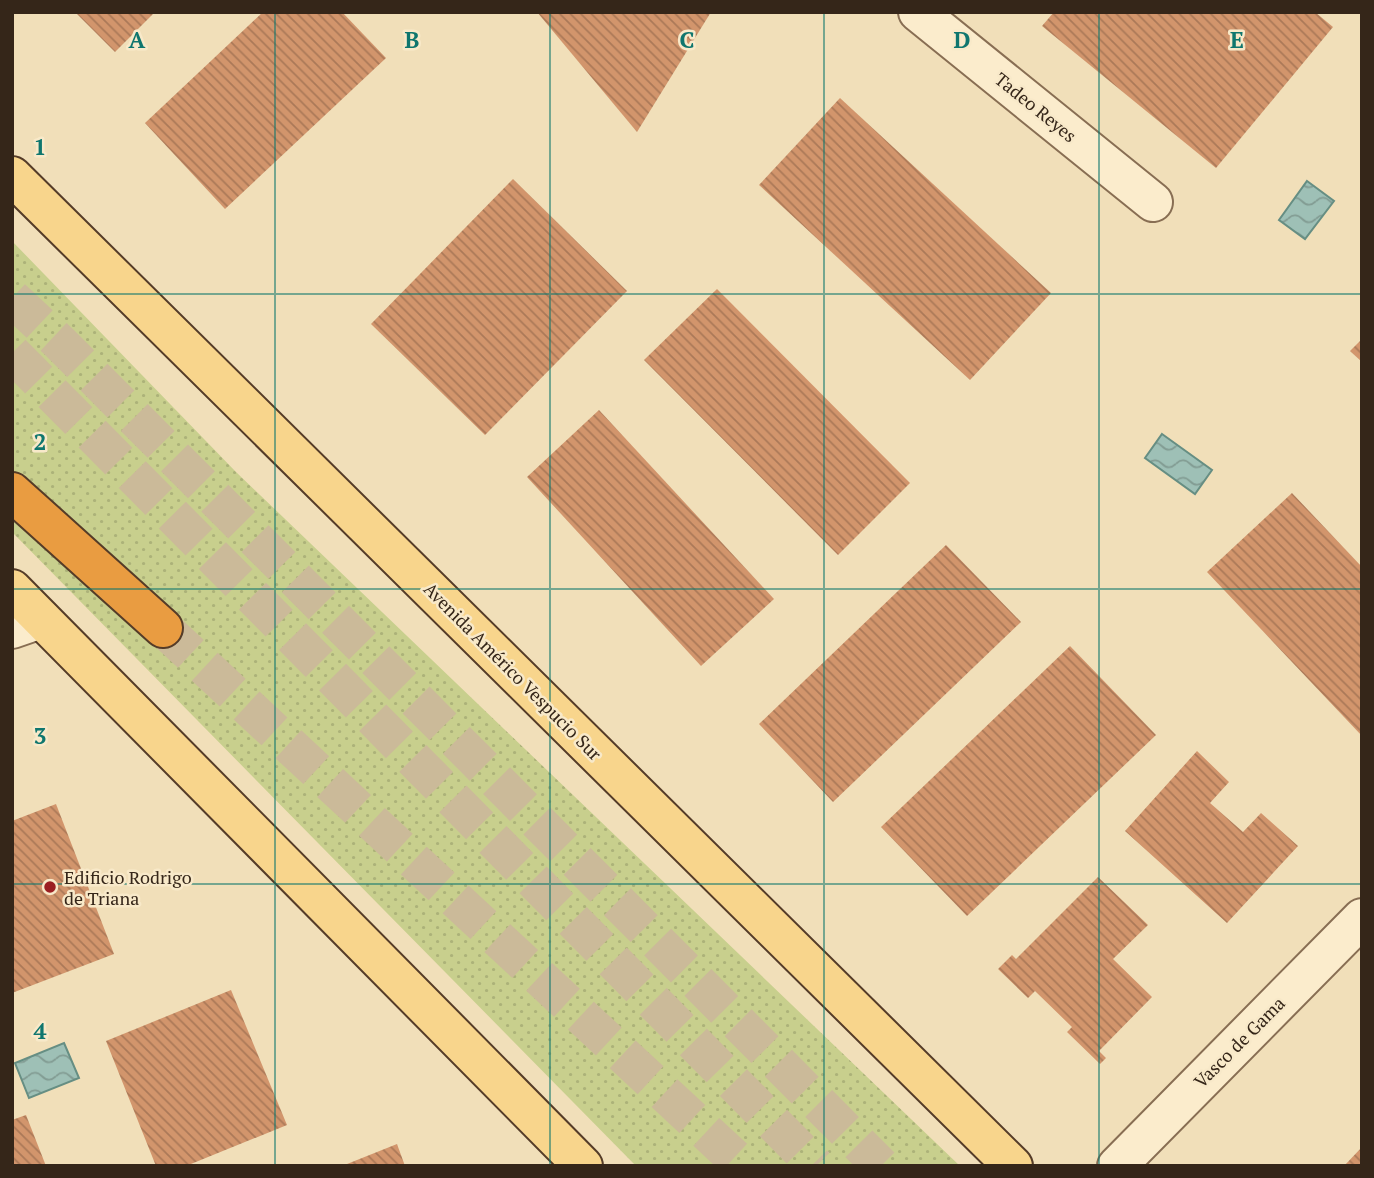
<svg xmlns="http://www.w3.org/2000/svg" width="1374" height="1178" viewBox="0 0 1374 1178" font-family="'PT Serif',serif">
<defs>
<pattern id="park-dots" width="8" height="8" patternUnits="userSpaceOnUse" patternTransform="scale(1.75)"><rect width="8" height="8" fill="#c8cf8d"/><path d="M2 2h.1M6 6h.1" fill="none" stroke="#acb279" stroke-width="1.8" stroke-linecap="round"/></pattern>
<pattern id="water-waves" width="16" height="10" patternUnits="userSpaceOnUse" patternTransform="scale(1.75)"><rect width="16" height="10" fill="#9ec0b6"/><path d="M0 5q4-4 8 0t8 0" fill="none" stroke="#829c93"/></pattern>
<pattern id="building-back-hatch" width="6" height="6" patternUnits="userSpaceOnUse" patternTransform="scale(1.75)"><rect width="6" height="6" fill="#d2956c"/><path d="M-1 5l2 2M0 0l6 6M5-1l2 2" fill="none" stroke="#ab7958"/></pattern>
</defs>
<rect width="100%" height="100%" fill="#f1dfb9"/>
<!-- park -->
<polygon fill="url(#park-dots)" points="12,241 236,472 960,1166 636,1166 12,532"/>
<!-- water -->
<g fill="url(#water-waves)" stroke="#668e83" stroke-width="2">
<polygon points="1307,181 1334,201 1305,239 1279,220"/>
<polygon points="1162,434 1212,470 1195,494 1145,458"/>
<polygon points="64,1043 79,1078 29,1098 15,1063"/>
</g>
<!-- building -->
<g fill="url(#building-back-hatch)">
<polygon points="75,12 155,12 115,52"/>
<polygon points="263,12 342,12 386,58 225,209 145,123"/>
<polygon points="537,12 711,12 637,132"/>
<polygon points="1054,12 1315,12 1333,27 1216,168 1042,26"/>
<polygon points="840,98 1051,293 970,380 759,185"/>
<polygon points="513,179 627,291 485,435 371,324"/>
<polygon points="717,289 910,483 838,555 644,360"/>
<polygon points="1362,339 1362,362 1350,351"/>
<polygon points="599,410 774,599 701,666 527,477"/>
<polygon points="1292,493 1362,567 1362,736 1207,572"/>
<polygon points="946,545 1021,622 833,802 759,724"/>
<polygon points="1070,646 1156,735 967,916 881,827"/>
<polygon points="1197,751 1229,782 1210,803 1243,832 1261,813 1298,846 1227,923 1125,831"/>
<polygon points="56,804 114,954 12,993 12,821"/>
<polygon points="1098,877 1148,925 1113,959 1152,997 1099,1051 1106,1058 1100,1064 1067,1032 1072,1027 1035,991 1028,998 998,969 1012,955 1016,959"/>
<polygon points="231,990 287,1125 186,1166 156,1166 106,1041"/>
<polygon points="26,1115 46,1166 12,1166 12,1120"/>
<polygon points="397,1144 405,1166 342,1166"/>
<polygon points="1362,1147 1362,1166 1344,1166"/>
</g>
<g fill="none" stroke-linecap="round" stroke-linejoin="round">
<!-- motorway-tunnel -->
<g stroke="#cbba99" stroke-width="38" stroke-dasharray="38 19" stroke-linecap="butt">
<polyline points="12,298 60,343 881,1166"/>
<polyline points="12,353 816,1166"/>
<polyline points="163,628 743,1166"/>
</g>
<!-- minor casing -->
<g stroke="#886e53" stroke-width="42">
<g id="minor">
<polyline points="918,12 1153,202"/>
<polyline points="12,629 41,619"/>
<polyline points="1117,1166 1362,918"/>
</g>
</g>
<!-- primary casing -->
<g stroke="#553c28" stroke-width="42">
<g id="primary">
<polyline points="12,176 1013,1166"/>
<polyline points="12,589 583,1166"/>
</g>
</g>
<!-- motorway casing -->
<g stroke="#553c28" stroke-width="42">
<polyline id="motorway" points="12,492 163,628"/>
</g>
<!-- minor -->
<use href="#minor" stroke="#fbeccc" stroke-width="38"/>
<!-- primary -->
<use href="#primary" stroke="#f8d58c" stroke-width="38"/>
<!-- motorway -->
<use href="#motorway" stroke="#e99c41" stroke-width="38"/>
</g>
<!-- grid -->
<path fill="none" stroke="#0f766e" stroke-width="2" stroke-opacity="0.55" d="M275,12V1166M550,12V1166M824,12V1166M1099,12V1166M12,294H1362M12,589H1362M12,884H1362"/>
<!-- markers -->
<circle fill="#9b1f22" stroke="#f8e9c9" stroke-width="2.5" cx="50" cy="887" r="7"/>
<g text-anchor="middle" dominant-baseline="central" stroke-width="5" stroke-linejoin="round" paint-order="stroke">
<!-- street labels -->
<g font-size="18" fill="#352619" stroke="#f8e9c9">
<text transform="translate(1036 107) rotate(39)">Tadeo Reyes</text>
<text transform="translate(513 671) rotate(45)">Avenida Américo Vespucio Sur</text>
<text transform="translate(1239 1042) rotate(-45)">Vasco de Gama</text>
</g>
<!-- poi labels -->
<g font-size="18" fill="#352619" stroke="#f8e9c9" text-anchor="start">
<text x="64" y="877">Edificio Rodrigo<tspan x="64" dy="21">de Triana</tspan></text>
</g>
</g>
<g font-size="23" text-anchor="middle" font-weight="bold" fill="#0f766e" stroke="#f8e9c9" stroke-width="5" stroke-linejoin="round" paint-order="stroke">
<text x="137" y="48">A</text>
<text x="412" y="48">B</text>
<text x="687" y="48">C</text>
<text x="962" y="48">D</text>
<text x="1237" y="48">E</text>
<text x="40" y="155">1</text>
<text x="40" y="450">2</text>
<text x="40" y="744">3</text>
<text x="40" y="1039">4</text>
</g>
<!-- border -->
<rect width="1374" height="1178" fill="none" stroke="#352619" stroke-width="28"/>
</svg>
